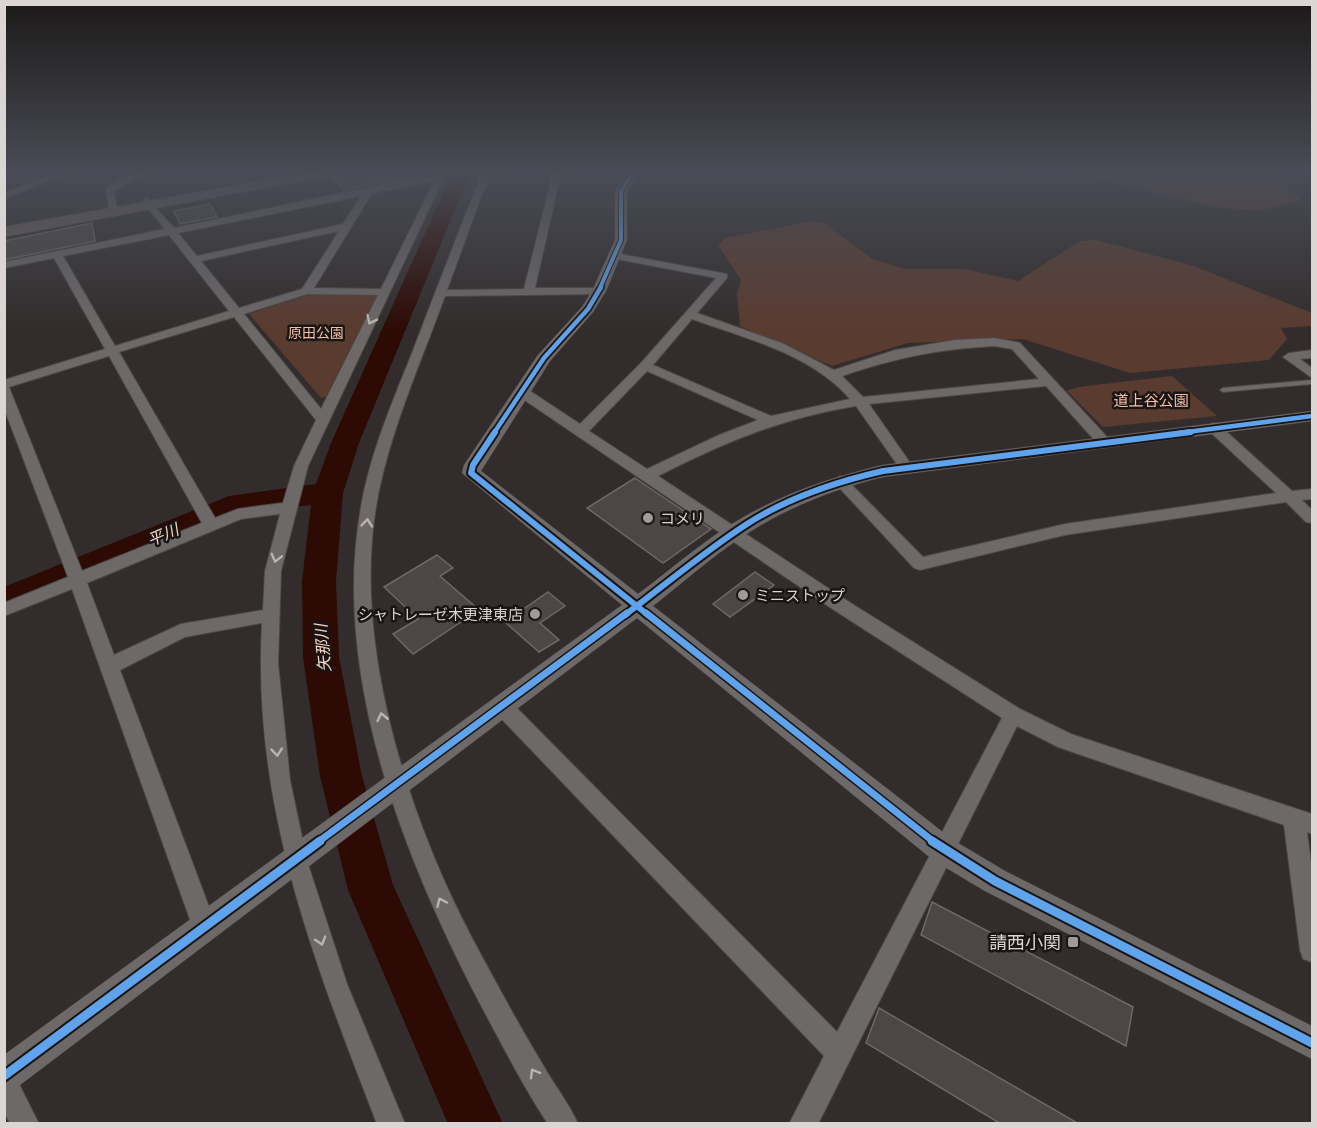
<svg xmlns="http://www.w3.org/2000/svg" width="1317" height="1128" viewBox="0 0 1317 1128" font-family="Poppins,'Noto Sans JP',sans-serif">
<rect width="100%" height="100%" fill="#322d2c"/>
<!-- green -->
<g fill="#5a3b2f">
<polygon points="1074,173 1267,173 1302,200 1259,211 1216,207"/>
<polygon points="813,221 824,223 873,259 905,269 965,269 1018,281 1080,241 1096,240 1191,265 1312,313 1312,326 1281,328 1287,339 1269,360 1130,373 1023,339 908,343 832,366 740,326 737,294 741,280 718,245 725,238"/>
<polygon points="376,294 377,296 326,397 321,398 249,314 306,295"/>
<polygon points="1172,376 1217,416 1103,427 1067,391 1078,387"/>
</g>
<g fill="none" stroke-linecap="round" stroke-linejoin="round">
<!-- river -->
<polygon fill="#2d0a04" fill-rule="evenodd" points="452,173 470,173 359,443 343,493 336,581 339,657 362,776 393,885 503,1124 448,1124 348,890 320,776 303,657 302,581 311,505 245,513 4,614 4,587 229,496 316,484 331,443"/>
</g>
<!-- building -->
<g fill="#4c4746" stroke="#6c6867" stroke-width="1.5">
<polygon points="351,173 401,173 402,178 343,190 332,176"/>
<polygon points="210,204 217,217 180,224 174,211"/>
<polygon points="92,223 95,241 4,260 4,241"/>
<polygon points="635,478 663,497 711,529 663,563 587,508"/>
<polygon points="437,555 453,568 440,576 479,610 413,654 393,634 418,619 384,587"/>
<polygon points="755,572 774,585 730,617 713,604"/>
<polygon points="548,592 565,606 540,623 559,640 539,652 505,622"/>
<polygon points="932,902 1133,1007 1126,1046 921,935"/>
<polygon points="879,1008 1079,1124 1001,1124 866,1043"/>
</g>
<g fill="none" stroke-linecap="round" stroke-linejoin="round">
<!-- service casing -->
<g stroke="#4c4847" stroke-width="2">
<polygon id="service" points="1312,380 1312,384 1223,392 1220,390 1223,388"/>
</g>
<!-- minor casing -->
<g stroke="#4c4847" stroke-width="2">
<g id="minor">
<polygon points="57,173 68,173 4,199 4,193"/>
<polygon points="139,173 154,173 134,179 114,192 118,212 110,214 106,189 128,175"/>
<path d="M438,173H446L308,466L281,571L278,663L290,780L307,861L347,984L405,1124H377C313,958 252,805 262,623L185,637L120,670L217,928L213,936L205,940L197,936L193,928L72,589L4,616V603L68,577L4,408V380L105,349L54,258L4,268V262L165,229L142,201L147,198L174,228ZM434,181L381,289L314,288L372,193ZM361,196L343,224L197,256L178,233ZM339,231L302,289L239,308L201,261ZM169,235L229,311L115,346L63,256ZM307,294L378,295L321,409L244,314ZM234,317L316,420L294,466L283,503L238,509L215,518L119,352ZM109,356L202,523L82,571L9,387ZM280,514L265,571L263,610L181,624L114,655L87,583L241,519Z"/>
<path d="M482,173H490L447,290L524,289L553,173H561L535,288H599L605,291L599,294L445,296C420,365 388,435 376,507C353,646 408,816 472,938C495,981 518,1024 543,1065C554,1085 569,1103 578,1124H548C524,1088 505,1050 485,1013C407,866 330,677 361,507C370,454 392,403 412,353C435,293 458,233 482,173Z"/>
<path d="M615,253L727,274V278L697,313L782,343L834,370L895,350L955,340L994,338L1016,342L1020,343L1108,438L1110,441L1108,444H1098L1046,386L869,404L913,467L906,472L901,470L856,406C782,418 725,442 658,476L846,600L1020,709L1071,734L1312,814V834L1307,832L1312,871V962L1303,959L1300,950L1284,825L1058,747L1017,726L818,1124H789L824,1056L494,711L491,705L494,699L501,697L508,699L837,1032L1002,718L834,610L517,395V389H527L580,424L641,363L716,278L611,258V254ZM692,319C747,339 811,354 850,399L771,416L653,365ZM994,346L1012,349L1039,379L863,397L842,376C895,358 938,349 994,346ZM647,371L758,420L719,435L647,469L589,431Z"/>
<polygon points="1312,350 1312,358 1300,359 1312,368 1312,378 1283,357 1289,353"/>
<polygon points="1213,423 1218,424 1292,491 1312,489 1312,499 1302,500 1312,510 1312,523 1306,522 1286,502 1065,535 920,570 914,568 833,481 840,476 845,478 923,557 1065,524 1276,493 1208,430 1206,427"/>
<polygon points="4,1068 13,1072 39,1124 10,1124 4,1111"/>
</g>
</g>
<!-- tertiary casing -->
<g stroke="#4c4847" stroke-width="1">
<path id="tertiary" d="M628,173H639L627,191V240L606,291L593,312L550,361L481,471L638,594C672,569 705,539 742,518C787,492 833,477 883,465L1312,411V421L883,477C838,488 796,504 756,528C719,550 686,580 653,606L953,840L1005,871L1312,1026V1059L985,891L933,860L637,618L16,1088L4,1093V1055L622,605L462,473L464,465L538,355L582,307L592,291L615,240V191Z"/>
</g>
<!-- primary casing -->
<g stroke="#4c4847" stroke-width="1">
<polygon id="primary" points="303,173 330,173 323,177 4,237 4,227"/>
</g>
<!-- service -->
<use href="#service" fill="#6d6968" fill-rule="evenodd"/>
<!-- minor -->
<use href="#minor" fill="#6d6968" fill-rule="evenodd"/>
<!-- tertiary -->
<use href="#tertiary" fill="#6d6968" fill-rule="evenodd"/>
<!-- primary -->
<use href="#primary" fill="#6c615d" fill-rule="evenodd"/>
<!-- cycleway-far4 casing -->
<g stroke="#191514" stroke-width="6">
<polyline id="cycleway-far4" points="600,288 621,240 621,191 633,173"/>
</g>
<!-- cycleway-far3 casing -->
<g stroke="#191514" stroke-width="8">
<g id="cycleway-far3">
<polyline points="494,433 544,358 588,309 601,287"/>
<polyline points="1179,433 1312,416"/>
</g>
</g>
<!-- cycleway-far2 casing -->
<g stroke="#191514" stroke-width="10">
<g id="cycleway-far2">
<polyline points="495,432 473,465 471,473 648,615"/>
<path d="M625,615C665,585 705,551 747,524C789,497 835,482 883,471L1191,432"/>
</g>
</g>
<!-- cycleway-far1 casing -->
<g stroke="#191514" stroke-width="10">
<g id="cycleway-far1">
<polyline points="646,613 934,842"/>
<polyline points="318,842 627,613"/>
</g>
</g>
<!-- cycleway casing -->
<g stroke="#191514" stroke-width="13">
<g id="cycleway">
<polyline points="932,841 995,881 1312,1043"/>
<polyline points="4,1076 320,841"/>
</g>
</g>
<!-- cycleway-far4 -->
<use href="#cycleway-far4" stroke="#60a3ed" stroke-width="4"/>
<!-- cycleway-far3 -->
<use href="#cycleway-far3" stroke="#60a3ed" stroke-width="4.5"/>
<!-- cycleway-far2 -->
<use href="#cycleway-far2" stroke="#60a3ed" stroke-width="6"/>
<!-- cycleway-far1 -->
<use href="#cycleway-far1" stroke="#60a3ed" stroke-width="7"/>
<!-- cycleway -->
<use href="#cycleway" stroke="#60a3ed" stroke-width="9"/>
</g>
<!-- one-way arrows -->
<defs><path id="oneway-chevron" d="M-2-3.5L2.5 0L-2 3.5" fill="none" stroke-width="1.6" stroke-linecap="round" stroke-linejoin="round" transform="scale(1.5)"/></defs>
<g stroke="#bab5b3">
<use href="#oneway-chevron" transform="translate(371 320) rotate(116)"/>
<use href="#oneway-chevron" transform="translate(367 523) rotate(-85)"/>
<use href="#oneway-chevron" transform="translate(276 558) rotate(104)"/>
<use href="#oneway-chevron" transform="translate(382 717) rotate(-103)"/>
<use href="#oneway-chevron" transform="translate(277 752) rotate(84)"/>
<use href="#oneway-chevron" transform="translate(441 902) rotate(-115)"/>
<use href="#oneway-chevron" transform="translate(321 941) rotate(73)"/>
<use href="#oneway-chevron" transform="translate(534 1073) rotate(-120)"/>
</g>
<!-- sky -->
<linearGradient id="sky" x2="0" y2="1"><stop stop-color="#1c1918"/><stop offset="0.52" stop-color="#494c56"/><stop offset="1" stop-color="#494c56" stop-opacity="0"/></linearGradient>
<rect width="1317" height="331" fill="url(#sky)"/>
<!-- markers -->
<g fill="#a09a99" stroke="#191514" stroke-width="2">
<circle cx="648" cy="518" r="6"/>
<circle cx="743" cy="595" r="6"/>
<circle cx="535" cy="614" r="6"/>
<rect x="1067" y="936" width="12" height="12" rx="3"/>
</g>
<g text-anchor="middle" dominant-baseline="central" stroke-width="5" stroke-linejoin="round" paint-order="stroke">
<!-- far-park labels -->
<g font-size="14" fill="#f4bea8" stroke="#191514">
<text x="316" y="333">原田公園</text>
</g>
<!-- park labels -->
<g font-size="15" fill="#f4bea8" stroke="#191514">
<text x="1151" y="400">道上谷公園</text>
</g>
<!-- poi labels -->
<g font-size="15" fill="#dbd5d3" stroke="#191514" text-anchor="start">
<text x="660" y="518">コメリ</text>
<text x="755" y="595">ミニストップ</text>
<text x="523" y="614" text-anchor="end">シャトレーゼ木更津東店</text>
</g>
<!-- water labels -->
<g font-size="16" font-style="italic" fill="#fbd6c7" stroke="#191514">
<text transform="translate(163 535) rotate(-23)">平川</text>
<text transform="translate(323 648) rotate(-95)">矢那川</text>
</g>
<!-- near-poi labels -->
<g font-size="18" fill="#dbd5d3" stroke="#191514" text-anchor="end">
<text x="1061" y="942">請西小関</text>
</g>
</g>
<!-- border -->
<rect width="1317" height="1128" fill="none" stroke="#dbd5d3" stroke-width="12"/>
</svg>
